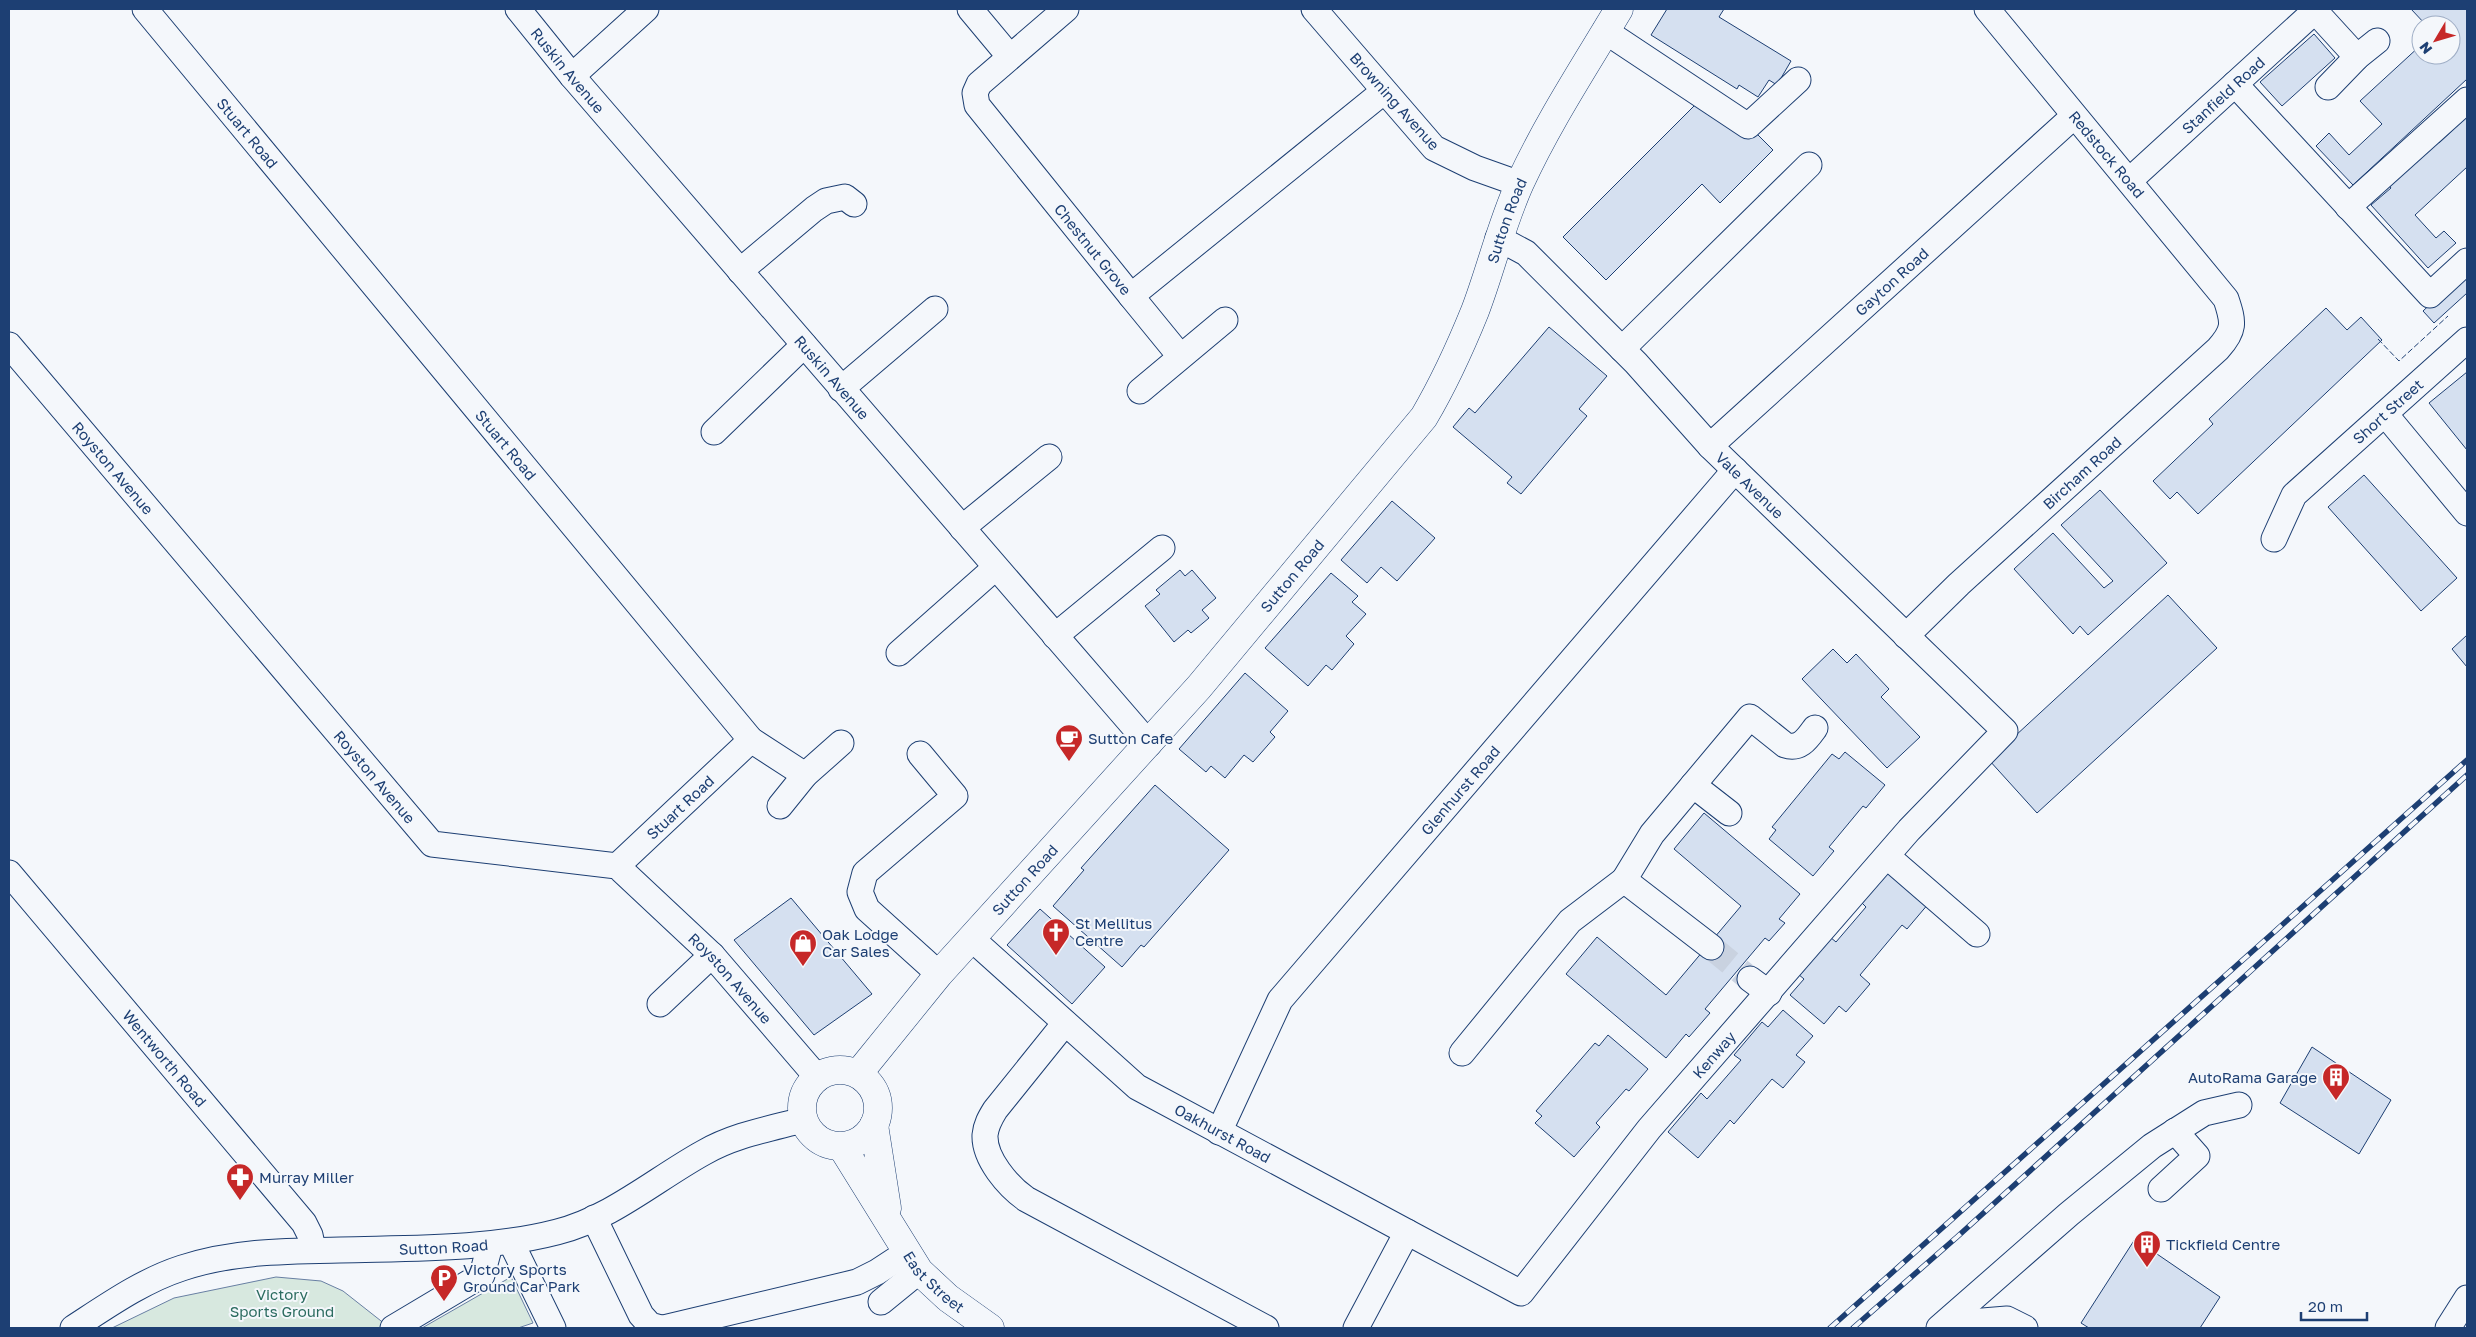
<svg xmlns="http://www.w3.org/2000/svg" width="2476" height="1337" viewBox="0 0 2476 1337" font-family="'Golos Text',sans-serif">
<rect width="100%" height="100%" fill="#f4f7fb"/>
<!-- green -->
<g fill="#d7e8df" stroke="#687fa3">
<polygon points="276,1277 321,1281 343,1291 390,1328 112,1328 174,1298"/>
<polygon points="511,1277 533,1323 518,1328 422,1328"/>
</g>
<!-- building -->
<g fill="#d5e0f0" stroke="#1d3f73">
<polygon points="1667,9 1724,9 1719,17 1791,61 1777,85 1769,80 1758,97 1739,85 1737,89 1651,35"/>
<polygon points="2411,9 2467,9 2467,79 2353,185 2316,146 2329,133 2349,155 2382,124 2360,101 2421,45 2421,55 2451,55 2451,25 2426,25"/>
<polygon points="2314,34 2335,58 2282,106 2260,82"/>
<polygon points="1700,100 1754,131 1773,150 1720,203 1702,184 1606,280 1563,237"/>
<polygon points="2467,105 2467,167 2415,215 2436,238 2444,231 2456,243 2428,268 2371,205 2391,188 2386,182 2434,138 2439,143 2460,123 2454,117"/>
<polygon points="2467,270 2467,293 2434,323 2423,311"/>
<polygon points="2326,308 2347,330 2361,317 2382,340 2198,514 2177,492 2170,499 2153,481 2213,424 2209,419"/>
<polygon points="1549,327 1607,376 1579,409 1587,416 1521,494 1507,483 1512,477 1453,427 1469,408 1475,413"/>
<polygon points="2467,372 2467,450 2429,403"/>
<polygon points="2364,475 2457,578 2421,611 2328,507"/>
<polygon points="2100,490 2167,563 2088,635 2080,626 2073,634 2014,569 2053,533 2104,588 2113,581 2061,525"/>
<polygon points="1392,501 1435,538 1397,581 1381,567 1367,583 1341,560"/>
<polygon points="1180,570 1185,576 1192,570 1216,598 1202,610 1209,618 1191,633 1188,630 1174,642 1145,606 1160,594 1156,590"/>
<polygon points="1331,573 1358,596 1352,602 1366,614 1346,636 1354,644 1332,670 1326,665 1308,686 1265,648"/>
<polygon points="2168,595 2217,648 2037,813 1989,760"/>
<polygon points="2467,635 2467,667 2452,649"/>
<polygon points="1833,649 1847,663 1856,654 1889,689 1881,697 1920,737 1887,768 1802,679"/>
<polygon points="1245,673 1288,711 1270,732 1275,737 1253,762 1244,755 1225,778 1211,766 1206,772 1179,749"/>
<polygon points="1845,752 1885,785 1866,808 1863,806 1829,847 1834,851 1813,876 1769,839 1776,830 1772,827 1832,754 1839,759"/>
<polygon points="1155,785 1229,850 1144,947 1141,945 1122,967 1053,906 1084,870 1081,868"/>
<polygon points="1704,813 1800,894 1779,919 1785,923 1769,941 1765,938 1705,1009 1710,1013 1689,1037 1686,1034 1666,1058 1566,974 1597,937 1666,995 1741,906 1674,849"/>
<polygon points="1888,868 1929,903 1907,929 1902,925 1860,975 1870,984 1846,1012 1839,1006 1824,1024 1790,995 1804,979 1798,974 1830,937 1836,942 1866,907 1860,901"/>
<polygon points="791,898 872,994 814,1035 734,940"/>
<polygon points="1040,909 1105,967 1072,1004 1007,945"/>
<polygon points="1783,1010 1813,1036 1796,1055 1805,1062 1783,1088 1772,1079 1734,1124 1730,1120 1698,1158 1668,1132 1701,1093 1707,1099 1741,1060 1734,1055 1762,1022 1768,1027"/>
<polygon points="1608,1035 1648,1069 1629,1091 1626,1089 1596,1123 1600,1127 1574,1157 1535,1123 1542,1116 1536,1111 1595,1043 1599,1046"/>
<polygon points="2312,1047 2391,1100 2359,1154 2280,1103"/>
<polygon points="2135,1239 2220,1297 2200,1328 2089,1328 2081,1323"/>
</g>
<g fill="none" stroke-linecap="round" stroke-linejoin="round">
<!-- minor-tunnel -->
<polyline stroke="#c9d2e0" stroke-width="25" stroke-dasharray="25 12" stroke-linecap="butt" points="1711,947 1750,979"/>
<!-- minor casing -->
<g stroke="#1d3f73" stroke-width="27">
<g id="minor">
<path id="s1" d="M145,9L751,740L617,866"/>
<path id="s2" d="M518,9L572,76L1149,744"/>
<polyline points="970,9 1010,57"/>
<path id="s3" d="M1066,9L979,84L975,93L977,105L1131,296L1383,92"/>
<polyline points="1314,9 1434,148 1475,168 1520,184"/>
<polyline points="2315,11 2357,57"/>
<polyline points="1605,31 1748,126 1798,80"/>
<polyline points="572,76 646,9"/>
<polyline points="2235,84 2430,295 2467,261"/>
<polyline points="2328,87 2357,57 2377,41"/>
<path id="s4" d="M2130,180L2317,9"/>
<polyline points="2348,207 2467,100"/>
<polyline points="740,271 814,209 826,201 845,197 854,204"/>
<polyline points="1131,296 1180,356"/>
<path id="s5" d="M9,345L432,844L617,866L712,955L817,1077"/>
<polyline points="1622,349 1809,165"/>
<polyline points="841,389 935,309"/>
<polyline points="1140,391 1225,320"/>
<polyline points="2385,414 2467,513"/>
<polyline points="714,432 804,345"/>
<path id="s6" d="M1710,446L2074,116"/>
<polyline points="962,528 1049,457"/>
<path id="s7" d="M2274,539L2294,495L2467,340"/>
<polyline points="1055,636 1162,548"/>
<path id="s8" d="M1906,636L1959,584L2218,349C2235,330 2234,323 2226,299L1987,9"/>
<polyline points="899,653 995,568"/>
<polyline points="751,740 805,775"/>
<polyline points="920,754 955,796 865,873 860,892 867,909 939,974"/>
<polyline points="1693,785 1729,813"/>
<polyline points="780,806 805,775 841,743"/>
<polyline points="1888,857 1977,934"/>
<path id="s9" d="M9,873L304,1223L310,1235L313,1249"/>
<path d="M1624,880L1652,834L1750,717L1785,745C1800,750 1807,739 1815,728"/>
<path id="s10" d="M972,939L1137,1087L1407,1232L1356,1328"/>
<polyline points="1750,979 1769,993"/>
<polyline points="660,1004 712,955"/>
<path d="M1065,1023L995,1110C990,1118 986,1125 985,1135C984,1159 1008,1186 1026,1199L1266,1328"/>
<polyline points="1462,1053 1570,921 1624,880 1711,947"/>
<path id="s11" d="M1219,1132L1280,1000L1735,470"/>
<polyline points="2161,1189 2197,1156 2175,1131"/>
<polyline points="594,1218 641,1315 650,1325 661,1328"/>
<path id="s12" d="M1407,1232L1521,1293L1649,1129L1909,830L2005,731L1710,446L1636,363L1526,253L1498,238"/>
<polyline points="511,1242 553,1328"/>
<polyline points="881,1302 919,1271"/>
<polyline points="1946,1324 2007,1319 2025,1328"/>
<path id="s13" d="M73,1328C107,1306 142,1281 182,1268C233,1251 286,1251 340,1250C411,1248 487,1250 557,1232C610,1219 656,1179 703,1153C734,1135 769,1129 803,1120"/>
<polyline points="393,1328 482,1275 490,1245"/>
<polyline points="664,1328 857,1282 877,1272 906,1253"/>
<polyline points="1939,1328 2069,1214 2152,1146 2204,1113 2239,1105"/>
<polyline points="2448,1328 2467,1298"/>
</g>
</g>
<!-- major casing -->
<g stroke="#1d3f73" stroke-width="29">
<g id="major">
<circle cx="840" cy="1108" r="38"/>
<path id="s14" d="M858,1074L939,974L1199,687L1424,417C1444,383 1460,348 1475,311C1491,269 1501,225 1520,183C1548,122 1585,66 1619,9"/>
<polyline points="874,1125 887,1208"/>
<path id="s15" d="M842,1147L919,1271L948,1298L990,1328"/>
</g>
</g>
<!-- minor -->
<use href="#minor" stroke="#f4f7fb" stroke-width="25"/>
<!-- major -->
<use href="#major" stroke="#f4f7fb" stroke-width="28"/>
<!-- rail casing -->
<g stroke="#1d3f73" stroke-width="5.5">
<g id="rail">
<polyline points="1830,1328 2467,760"/>
<polyline points="1853,1328 1957,1237 2467,775"/>
</g>
</g>
<!-- rail -->
<use href="#rail" stroke="#f4f7fb" stroke-width="4" stroke-dasharray="11" stroke-linecap="butt"/>
<!-- fence -->
<polyline stroke="#1d3f73" stroke-width="1" stroke-dasharray="6 2.5" stroke-linecap="butt" points="2378,339 2399,361 2448,316"/>
</g>
<!-- icons -->
<defs>
<g id="cafe-pin" transform="scale(1.4375)"><path d="M0 17L-7.5 6A9.5 9.5 0 1 1 7.5 6Z" fill="#c62828" stroke="#f4f7fb"/><path d="M-5.5-4.5H6V0H3Q3 3.5 0 3.5H-2.5Q-5.5 3.5-5.5 0ZM3-3.2v2h1.7v-2ZM-6 4.5H4V6H-6Z" fill="#fff"/></g>
<g id="church-pin" transform="scale(1.4375)"><path d="M0 17L-7.5 6A9.5 9.5 0 1 1 7.5 6Z" fill="#c62828" stroke="#f4f7fb"/><path d="M-1.2-6h2.4v3.5h3.3v2.4h-3.3V6h-2.4V-.1h-3.3v-2.4h3.3Z" fill="#fff"/></g>
<g id="shop-pin" transform="scale(1.4375)"><path d="M0 17L-7.5 6A9.5 9.5 0 1 1 7.5 6Z" fill="#c62828" stroke="#f4f7fb"/><path d="M-5-2.5h2.3a2.7 3.5 0 0 1 5.4 0H5L5.5 6h-11ZM-1.5-2.5h3a1.5 2.3 0 0 0-3 0Z" fill="#fff"/></g>
<g id="building-pin" transform="scale(1.4375)"><path d="M0 17L-7.5 6A9.5 9.5 0 1 1 7.5 6Z" fill="#c62828" stroke="#f4f7fb"/><path d="M-4-6H4V6H1V3H-1V6H-4ZM-2.5-4.3h1.7v1.8h-1.7ZM.8-4.3h1.7v1.8H.8ZM-2.5-1h1.7V.8h-1.7ZM.8-1h1.7V.8H.8Z" fill="#fff"/></g>
<g id="pharmacy-pin" transform="scale(1.4375)"><path d="M0 17L-7.5 6A9.5 9.5 0 1 1 7.5 6Z" fill="#c62828" stroke="#f4f7fb"/><path d="M-2-6h4v4h4v4h-4v4h-4v-4h-4v-4h4Z" fill="#fff"/></g>
<g id="parking-pin" transform="scale(1.4375)"><path d="M0 17L-7.5 6A9.5 9.5 0 1 1 7.5 6Z" fill="#c62828" stroke="#f4f7fb"/><path d="M-3.5-5.5H1a3.5 3.5 0 0 1 0 7H-1V5.5H-3.5ZM-1-3.4V-.6H.8a1.4 1.4 0 0 0 0-2.8Z" fill="#fff"/></g>
</defs>
<g fill-rule="evenodd">
<use href="#cafe-pin" x="1069" y="738"/>
<use href="#church-pin" x="1056" y="932"/>
<use href="#shop-pin" x="803" y="943"/>
<use href="#building-pin" x="2336" y="1077"/>
<use href="#pharmacy-pin" x="240" y="1177"/>
<use href="#building-pin" x="2147" y="1244"/>
<use href="#parking-pin" x="444" y="1278"/>
</g>
<g text-anchor="middle" dominant-baseline="central" stroke-width="4" stroke-linejoin="round" paint-order="stroke">
<!-- street labels -->
<g font-size="15" fill="#1d3f73" stroke="#f4f7fb">
<text stroke="none"><textPath href="#s2" startOffset="79">Ruskin Avenue</textPath></text>
<text stroke="none"><textPath href="#s4" startOffset="126">Stanfield Road</textPath></text>
<text transform="translate(1395 101) rotate(48)">Browning Avenue</text>
<text stroke="none"><textPath href="#s1" startOffset="161">Stuart Road</textPath></text>
<text transform="translate(2107 154) rotate(50)">Redstock Road</text>
<text stroke="none"><textPath href="#s14" startOffset="1081">Sutton Road</textPath></text>
<text stroke="none"><textPath href="#s3" startOffset="322">Chestnut Grove</textPath></text>
<text stroke="none"><textPath href="#s6" startOffset="245">Gayton Road</textPath></text>
<text stroke="none"><textPath href="#s2" startOffset="484">Ruskin Avenue</textPath></text>
<text stroke="none"><textPath href="#s7" startOffset="174">Short Street</textPath></text>
<text stroke="none"><textPath href="#s1" startOffset="566">Stuart Road</textPath></text>
<text stroke="none"><textPath href="#s5" startOffset="161">Royston Avenue</textPath></text>
<text stroke="none"><textPath href="#s8" startOffset="240">Bircham Road</textPath></text>
<text transform="translate(1750 485) rotate(44)">Vale Avenue</text>
<text stroke="none"><textPath href="#s14" startOffset="661">Sutton Road</textPath></text>
<text stroke="none"><textPath href="#s5" startOffset="566">Royston Avenue</textPath></text>
<text stroke="none"><textPath href="#s11" startOffset="422">Glenhurst Road</textPath></text>
<text transform="translate(680 807) rotate(-43)">Stuart Road</text>
<text stroke="none"><textPath href="#s14" startOffset="256">Sutton Road</textPath></text>
<text stroke="none"><textPath href="#s5" startOffset="1000">Royston Avenue</textPath></text>
<text stroke="none"><textPath href="#s12" startOffset="436">Kenway</textPath></text>
<text stroke="none"><textPath href="#s9" startOffset="242">Wentworth Road</textPath></text>
<text stroke="none"><textPath href="#s10" startOffset="319">Oakhurst Road</textPath></text>
<text stroke="none"><textPath href="#s13" startOffset="388">Sutton Road</textPath></text>
<text stroke="none"><textPath href="#s15" startOffset="164">East Street</textPath></text>
</g>
<!-- poi labels -->
<g font-size="15" fill="#1d3f73" stroke="#f4f7fb" text-anchor="start">
<text x="1088" y="738">Sutton Cafe</text>
<text x="1075" y="923">St Mellitus<tspan x="1075" dy="17">Centre</tspan></text>
<text x="822" y="934">Oak Lodge<tspan x="822" dy="17">Car Sales</tspan></text>
<text x="2317" y="1077" text-anchor="end">AutoRama Garage</text>
<text x="259" y="1177">Murray Miller</text>
<text x="2166" y="1244">Tickfield Centre</text>
<text x="463" y="1269">Victory Sports<tspan x="463" dy="17">Ground Car Park</tspan></text>
</g>
<!-- park labels -->
<g font-size="15" fill="#2c6c60" stroke="#f4f7fb">
<text x="282" y="1294">Victory<tspan x="282" dy="17">Sports Ground</tspan></text>
</g>
</g>
<!-- border -->
<rect width="2476" height="1337" fill="none" stroke="#1d3f73" stroke-width="20"/>
<!-- north arrow -->
<g transform="translate(2436 40) rotate(232)"><circle r="24" fill="#f4f7fb" stroke="#9eadc5"/>
<path d="M0-4L9 19L0 12L-9 19Z" fill="#c62828"/>
<text y="-8" font-size="14" font-weight="bold" text-anchor="middle" fill="#1d3f73">N</text>
</g>
<!-- scale -->
<path d="M2301 1312v8h66v-8" fill="none" stroke="#1d3f73" stroke-width="2.5"/>
<text x="2308" y="1312" font-size="15" fill="#1d3f73" stroke="#f4f7fb" stroke-width="4" paint-order="stroke">20 m</text>
</svg>
